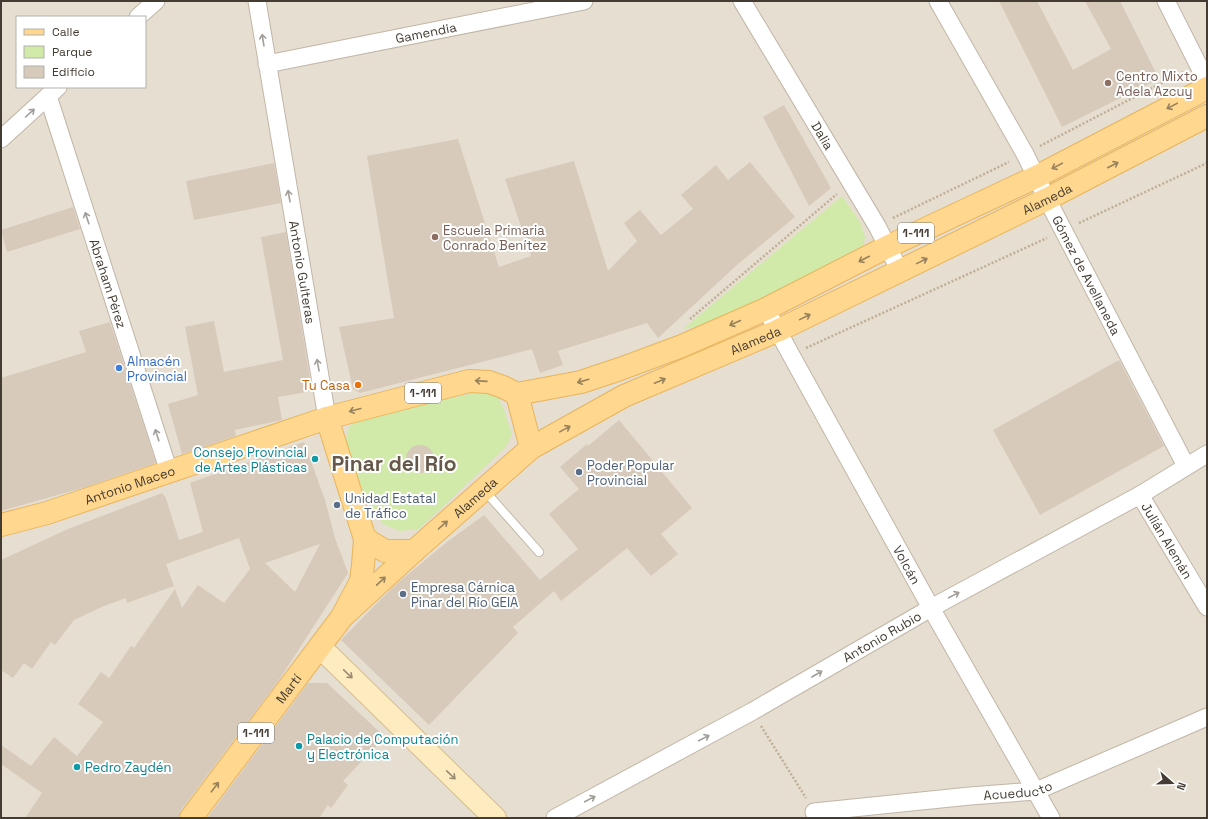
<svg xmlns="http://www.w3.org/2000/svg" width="1208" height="819" viewBox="0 0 1208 819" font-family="'Space Grotesk',sans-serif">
<rect width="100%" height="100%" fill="#f2ece3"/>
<!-- residential -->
<path fill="#e6ded0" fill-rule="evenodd" d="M1,1H1207V818H1ZM17,17H145V87H17Z"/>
<!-- green -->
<g fill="#d1e9a9">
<polygon points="842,196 860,222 865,237 862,254 703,325 683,329"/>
<polygon points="487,390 498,397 504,410 512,435 505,448 419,529 400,531 383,524 362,494 345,445 348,429 356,419"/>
</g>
<!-- building -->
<g fill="#d7cabb" fill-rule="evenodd">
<polygon points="999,1 1037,1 1073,70 1111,49 1085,1 1120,1 1159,79 1062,127"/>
<polygon points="784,105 831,188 809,206 763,117"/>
<polygon points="458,139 499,267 531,256 505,179 574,161 608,271 637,241 624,223 640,210 661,235 693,209 681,195 716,165 728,180 750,162 795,217 738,264 658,338 647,323 558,351 563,365 540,373 532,349 360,393 353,389 339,327 394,318 367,156"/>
<polygon points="274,163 281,203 194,220 186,181"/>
<polygon points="73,207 80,229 7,252 1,230"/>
<polygon points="286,232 312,391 278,397 282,420 235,430 236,436 182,454 168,404 198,395 185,327 214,321 224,372 283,360 261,237"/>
<polygon points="110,322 156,463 86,487 1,511 1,378 86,352 79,331"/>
<polygon points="1119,360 1164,446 1040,515 993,430"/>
<polygon points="619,420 692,508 661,534 678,554 651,576 627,548 561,601 554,591 513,627 518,633 429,725 341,640 382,598 400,581 447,542 484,515 540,580 578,549 549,514 579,489 560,467 587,444 588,446"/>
<path d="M304,442L325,500L335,538L348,573L277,683L181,810L179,818H25L42,793L1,764V745L31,766L54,737L77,756L103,722L78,704L101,672L109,678L131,646L134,648L175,589L182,608L198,585L224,603L250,569L239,538L166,564L174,586L127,603L126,598L104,606L74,620L55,645L51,642L32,669L24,663L13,678L1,670V560L68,529L162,493L166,498L179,540L203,532L190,483ZM320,544L295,592L265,563Z"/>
<circle cx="420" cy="459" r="14"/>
<polygon points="308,683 327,683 385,737 343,781 348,785 331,808 328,805 319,818 207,818"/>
</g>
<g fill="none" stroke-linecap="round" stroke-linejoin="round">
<!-- lane casing -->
<g stroke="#c1b6a8" stroke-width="10">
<polyline id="lane" points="484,490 539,552"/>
</g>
<!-- street casing -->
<g stroke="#c1b6a8" stroke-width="19">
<g id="street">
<path id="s1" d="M257,1L327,418"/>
<path id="s2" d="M742,1L877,226L900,271"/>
<path id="s3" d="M938,1L1025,154L1047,199L1186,466"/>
<polyline points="1166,1 1207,82"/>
<polyline points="138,17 156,1"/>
<path id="s4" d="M267,64L584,1"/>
<path id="s5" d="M48,96L169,472"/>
<polyline points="1,139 58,87"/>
<path id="s6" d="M766,309L791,355L931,608L1051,818"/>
<path id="s7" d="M1140,495L1207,607"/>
<path id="s8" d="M814,812L970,796L1036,791L1207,717"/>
<path id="s9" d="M555,818L753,711L931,608L1140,495L1207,454"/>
</g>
</g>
<!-- secondary casing -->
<g stroke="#d4be90" stroke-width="24">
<polyline id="secondary" points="320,647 495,818"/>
</g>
<!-- primary casing -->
<g stroke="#e8b45b" stroke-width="24">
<g id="primary">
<polyline points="517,394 531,448"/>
<path id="s10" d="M1,525L47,513L327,418L469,381L489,382L503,387L517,394L581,382L620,369L682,346L766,309L887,247L1036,177L1207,88"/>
<polyline points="365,539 385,551 414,551"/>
<path id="s11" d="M342,617L414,551L531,448L624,396L777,331L1047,199L1207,116"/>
<path id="s12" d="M191,818L342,617L361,581L363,565L365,539L327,418"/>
</g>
</g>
<!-- path -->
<g stroke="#c0ae96" stroke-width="2.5" stroke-dasharray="2 2" stroke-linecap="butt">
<polyline points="1040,146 1183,72"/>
<polyline points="893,218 1009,162"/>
<polyline points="1079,223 1207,163"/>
<polyline points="690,319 837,194"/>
<polyline points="806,348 1047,238"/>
<polyline points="761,726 806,798"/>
</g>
<!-- lane -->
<use href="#lane" stroke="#fff" stroke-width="8"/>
<!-- street -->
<use href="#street" stroke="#fff" stroke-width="17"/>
<!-- secondary -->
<use href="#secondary" stroke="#ffebc0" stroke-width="22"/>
<!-- primary -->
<use href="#primary" stroke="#ffd78f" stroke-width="22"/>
</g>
<!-- one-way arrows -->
<defs><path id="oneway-shaft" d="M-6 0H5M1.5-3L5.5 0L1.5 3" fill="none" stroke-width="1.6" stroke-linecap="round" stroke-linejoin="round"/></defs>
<g stroke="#a29e99">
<use href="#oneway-shaft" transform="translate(263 40) rotate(-99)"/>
<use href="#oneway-shaft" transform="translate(30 113) rotate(-42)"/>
<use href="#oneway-shaft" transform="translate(289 196) rotate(-100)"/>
<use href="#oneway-shaft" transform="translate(87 218) rotate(-108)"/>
<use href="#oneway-shaft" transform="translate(318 365) rotate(-100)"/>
<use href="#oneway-shaft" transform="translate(157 435) rotate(-108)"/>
<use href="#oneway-shaft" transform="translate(954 595) rotate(-28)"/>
<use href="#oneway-shaft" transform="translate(817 674) rotate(-30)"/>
<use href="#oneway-shaft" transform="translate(704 738) rotate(-28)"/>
<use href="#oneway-shaft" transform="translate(590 799) rotate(-28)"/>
</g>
<g stroke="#98825c">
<use href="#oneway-shaft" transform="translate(1172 106) rotate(152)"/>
<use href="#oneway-shaft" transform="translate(1113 165) rotate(-27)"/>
<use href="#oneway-shaft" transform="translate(1057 166) rotate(152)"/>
<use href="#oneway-shaft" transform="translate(864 259) rotate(153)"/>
<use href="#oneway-shaft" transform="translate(922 261) rotate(-26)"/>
<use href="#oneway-shaft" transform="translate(805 317) rotate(-26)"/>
<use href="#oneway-shaft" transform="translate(735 323) rotate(156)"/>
<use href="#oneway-shaft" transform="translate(481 381) rotate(-176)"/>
<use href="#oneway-shaft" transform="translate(583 381) rotate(164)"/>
<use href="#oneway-shaft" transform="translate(660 381) rotate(-23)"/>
<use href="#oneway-shaft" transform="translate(355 410) rotate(165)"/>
<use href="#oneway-shaft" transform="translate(565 429) rotate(-29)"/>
<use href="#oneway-shaft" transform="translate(443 525) rotate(-41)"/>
<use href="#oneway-shaft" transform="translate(381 581) rotate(-43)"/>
<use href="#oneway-shaft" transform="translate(215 787) rotate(-53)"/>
</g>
<g stroke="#988b72">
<use href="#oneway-shaft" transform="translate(348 674) rotate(44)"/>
<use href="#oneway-shaft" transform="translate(451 775) rotate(44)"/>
</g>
<!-- markers -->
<g fill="#8d6e63" stroke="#fff" stroke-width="1.5">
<circle cx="1108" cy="83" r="4"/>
<circle cx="435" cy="237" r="4"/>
</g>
<circle fill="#3f7fe0" stroke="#fff" stroke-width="1.5" cx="119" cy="368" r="4"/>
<circle fill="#e8710a" stroke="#fff" stroke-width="1.5" cx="358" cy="385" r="4"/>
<g fill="#0f9aa8" stroke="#fff" stroke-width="1.5">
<circle cx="315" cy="459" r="4"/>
<circle cx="299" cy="746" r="4"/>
<circle cx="77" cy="767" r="4"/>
</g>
<g fill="#5c6f8a" stroke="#fff" stroke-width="1.5">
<circle cx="579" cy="472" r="4"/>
<circle cx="337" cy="505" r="4"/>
<circle cx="403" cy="594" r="4"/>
</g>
<g text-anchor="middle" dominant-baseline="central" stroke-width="4" stroke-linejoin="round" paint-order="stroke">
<!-- shield labels -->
<g fill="#fff" stroke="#7c7670" stroke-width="1">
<rect x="898" y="223" width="36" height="20" rx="3"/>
<rect x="405" y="383" width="36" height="20" rx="3"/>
<rect x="238" y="723" width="36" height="20" rx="3"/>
</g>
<g font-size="12" font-weight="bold" fill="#443c33">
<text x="916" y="233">1-111</text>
<text x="423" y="393">1-111</text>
<text x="256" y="733">1-111</text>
</g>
<!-- street labels -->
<g font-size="13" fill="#443c33" stroke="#fff">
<text stroke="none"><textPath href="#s4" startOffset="162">Gamendia</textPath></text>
<text stroke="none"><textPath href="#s2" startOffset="157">Dalia</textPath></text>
<text stroke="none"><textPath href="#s11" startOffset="827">Alameda</textPath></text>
<text stroke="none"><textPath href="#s1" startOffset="275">Antonio Gulteras</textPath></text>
<text stroke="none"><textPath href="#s3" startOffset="312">Gómez de Avellaneda</textPath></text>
<text stroke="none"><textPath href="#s5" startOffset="197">Abraham Pérez</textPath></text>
<text stroke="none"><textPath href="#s11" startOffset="503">Alameda</textPath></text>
<text stroke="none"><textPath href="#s10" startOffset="135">Antonio Maceo</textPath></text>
<text stroke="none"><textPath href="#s11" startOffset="179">Alameda</textPath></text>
<text stroke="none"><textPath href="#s7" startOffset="53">Julián Alemán</textPath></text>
<text stroke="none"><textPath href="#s6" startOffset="292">Volcán</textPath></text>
<text stroke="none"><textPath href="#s9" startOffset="374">Antonio Rubio</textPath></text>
<text stroke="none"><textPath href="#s12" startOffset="162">Martí</textPath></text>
<text stroke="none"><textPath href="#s8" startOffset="205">Acueducto</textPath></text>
</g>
<!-- education labels -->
<g font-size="13" fill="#785e54" stroke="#fff" text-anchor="start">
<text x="1116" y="76">Centro Mixto<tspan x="1116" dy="15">Adela Azcuy</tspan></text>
<text x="443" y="230">Escuela Primaria<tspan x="443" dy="15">Conrado Benítez</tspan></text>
</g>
<!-- shop labels -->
<g font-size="13" fill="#366cbe" stroke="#fff" text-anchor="start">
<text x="127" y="361">Almacén<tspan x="127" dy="15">Provincial</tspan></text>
</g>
<!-- food labels -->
<g font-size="13" fill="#c56008" stroke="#fff" text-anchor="end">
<text x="350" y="385">Tu Casa</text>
</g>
<!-- culture labels -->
<g font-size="13" fill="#0d838f" stroke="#fff" text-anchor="start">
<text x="307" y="452" text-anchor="end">Consejo Provincial<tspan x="307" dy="15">de Artes Plásticas</tspan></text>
<text x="307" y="739">Palacio de Computación<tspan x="307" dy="15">y Electrónica</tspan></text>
<text x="85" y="767">Pedro Zaydén</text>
</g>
<!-- service labels -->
<g font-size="13" fill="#4e5e75" stroke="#fff" text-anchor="start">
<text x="587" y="465">Poder Popular<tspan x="587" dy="15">Provincial</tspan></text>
<text x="345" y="498">Unidad Estatal<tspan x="345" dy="15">de Tráfico</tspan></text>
<text x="411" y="587">Empresa Cárnica<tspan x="411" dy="15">Pinar del Río GEIA</tspan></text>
</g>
<!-- town labels -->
<g font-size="21" font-weight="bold" fill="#67594a" stroke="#fff">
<text x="394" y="463">Pinar del Río</text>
</g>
</g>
<!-- border -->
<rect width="1208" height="819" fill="none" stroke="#443c33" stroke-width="4"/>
<!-- legend -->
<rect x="16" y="16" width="130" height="72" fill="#ffffff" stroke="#b4b1ad"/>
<rect x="24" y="29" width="20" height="6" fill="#ffd78f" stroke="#b4b1ad"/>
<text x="52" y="36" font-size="12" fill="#443c33">Calle</text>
<rect x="24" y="46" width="20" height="12" fill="#d1e9a9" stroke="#b4b1ad"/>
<text x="52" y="56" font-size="12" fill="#443c33">Parque</text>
<rect x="24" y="66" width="20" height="12" fill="#d7cabb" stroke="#b4b1ad"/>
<text x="52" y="76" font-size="12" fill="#443c33">Edificio</text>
<!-- north arrow -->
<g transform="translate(1172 783) rotate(110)" stroke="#ffffff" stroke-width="3" paint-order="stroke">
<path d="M0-3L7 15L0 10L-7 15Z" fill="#443c33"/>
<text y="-6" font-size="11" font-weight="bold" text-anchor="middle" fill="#443c33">N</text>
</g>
</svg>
